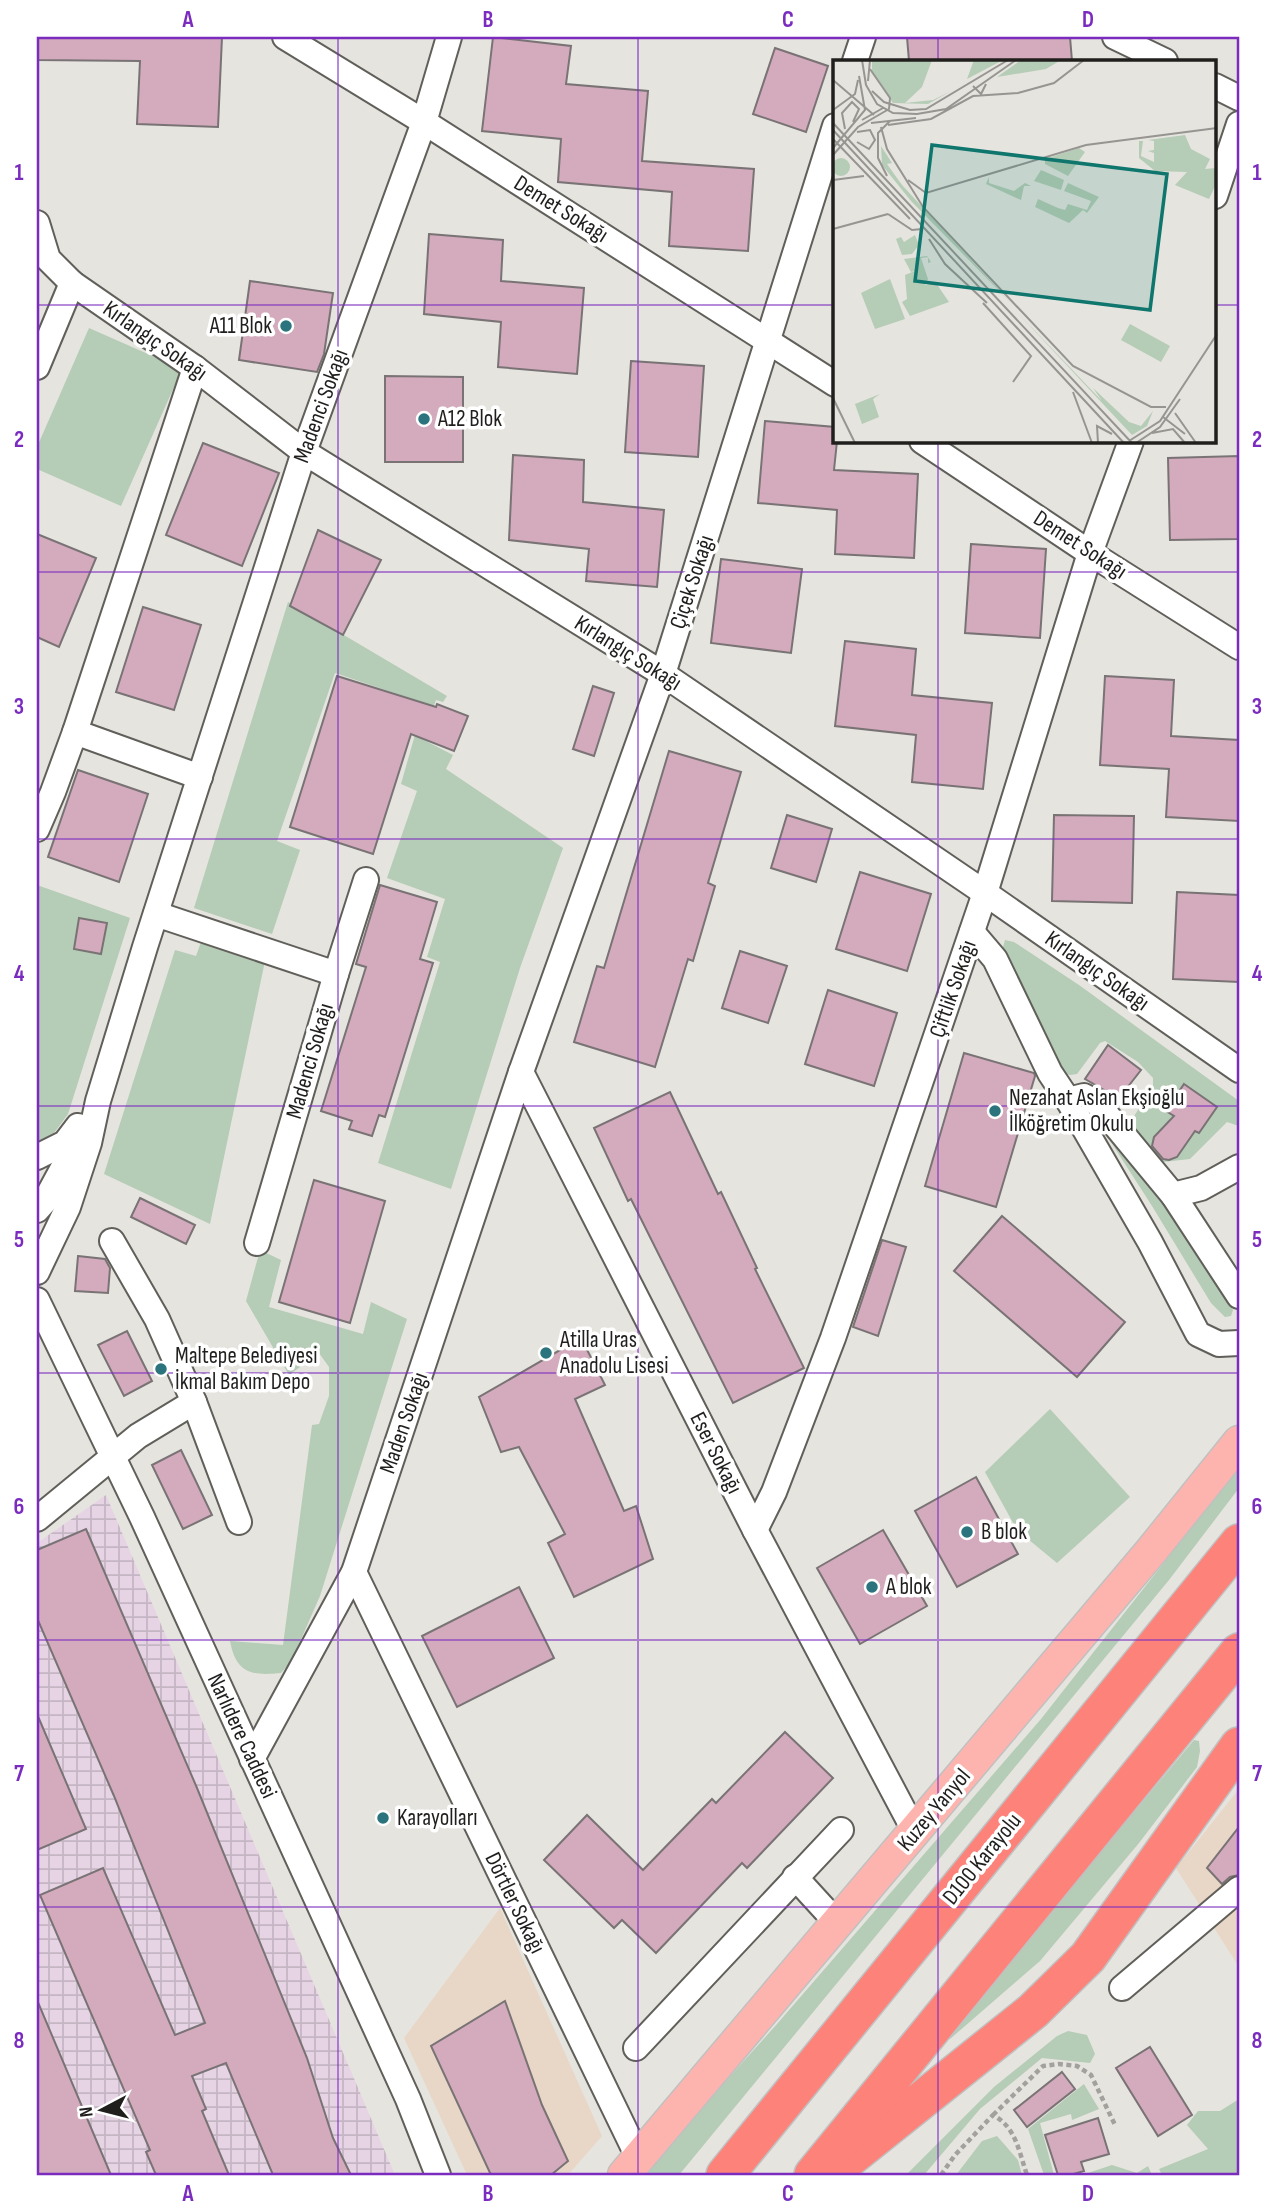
<svg xmlns="http://www.w3.org/2000/svg" width="1276" height="2212" viewBox="0 0 1276 2212" font-family="'Sofia Sans Condensed',sans-serif">
<defs>
<pattern id="industrial-grid" width="8" height="8" patternUnits="userSpaceOnUse" patternTransform="scale(1.75)"><rect width="8" height="8" fill="#e6d4e5"/><path d="M0 4h8M4 0v8" fill="none" stroke="#c5b6c4"/></pattern>
</defs>
<rect width="100%" height="100%" fill="#e6e4df"/>
<!-- commercial -->
<g fill="#e8d7c6">
<polygon points="1239,1789 1239,1967 1176,1868"/>
<polygon points="500,1908 602,2136 568,2175 467,2175 404,2038"/>
</g>
<!-- industrial -->
<polygon fill="url(#industrial-grid)" points="106,1495 395,2175 37,2175 37,1543"/>
<!-- green -->
<g fill="#b5ccb6">
<polygon points="89,328 182,369 121,506 37,469 37,447"/>
<polygon points="288,602 447,696 443,702 436,700 422,739 453,755 446,769 563,848 520,968 451,1189 378,1163 440,962 427,957 445,899 387,878 417,791 401,784 424,703 335,673 277,841 300,850 272,934 194,908"/>
<polygon points="37,885 130,918 68,1114 54,1133 37,1145"/>
<polygon points="1005,940 1014,942 1079,985 1239,1101 1239,1126 1227,1122 1190,1159 1163,1162 1133,1132 1131,1121 1153,1086 1153,1078 1138,1062 1105,1041 1100,1043 1077,1074 1070,1075 1055,1071 1047,1056 1003,947"/>
<polygon points="201,942 265,961 210,1224 104,1174 175,950 196,956"/>
<polygon points="1093,1114 1131,1156 1233,1310 1231,1316 1225,1317 1211,1303 1152,1206"/>
<path d="M260,1250L281,1260L269,1307L363,1334L371,1302L407,1319L320,1596L291,1662L281,1673C251,1676 236,1673 230,1641L283,1645L312,1425L319,1424L329,1396V1367L319,1353L289,1375L246,1301Z"/>
<polygon points="1050,1409 1130,1497 1057,1563 1017,1530 985,1472"/>
<polygon points="1239,1467 1239,1488 1169,1580 679,2175 641,2175 777,2024 1041,1719"/>
<polygon points="1194,1740 1199,1741 1200,1751 1197,1767 1139,1843 1040,1961 950,2039 951,2031"/>
<polygon points="1068,2031 1087,2035 1095,2054 1090,2063 1042,2058 980,2109 924,2175 906,2175 994,2087 1057,2036"/>
<polygon points="1084,2084 1099,2109 1072,2120 1071,2114 1040,2123 1054,2175 1044,2175 1028,2129"/>
<polygon points="1239,2099 1239,2175 1162,2175 1159,2169 1208,2149 1187,2125 1198,2111 1220,2111"/>
<polygon points="997,2136 1018,2160 1022,2175 956,2175 982,2141"/>
<polygon points="1112,2165 1137,2173 1148,2166 1152,2175 1082,2175"/>
</g>
<!-- building -->
<g fill="#d4abbd" stroke="#797375" stroke-width="2">
<polygon points="37,37 222,37 218,127 137,124 140,61 37,60"/>
<polygon points="493,37 571,46 566,84 648,91 642,161 754,169 748,251 669,246 672,192 558,182 561,139 482,131"/>
<polygon points="907,37 1070,37 1072,61 909,61"/>
<polygon points="775,48 828,66 806,132 753,114"/>
<polygon points="429,234 503,240 501,281 584,288 577,374 498,367 501,322 424,314"/>
<polygon points="250,281 333,293 324,354 317,372 239,360"/>
<polygon points="631,361 704,366 698,457 625,452"/>
<polygon points="385,376 463,377 463,462 385,462"/>
<polygon points="765,421 835,427 835,441 837,441 834,470 918,474 914,558 835,554 837,510 758,503"/>
<polygon points="203,443 279,473 242,566 166,535"/>
<polygon points="513,455 584,460 583,502 664,510 657,587 586,581 589,549 509,540"/>
<polygon points="1239,456 1239,539 1170,540 1168,458"/>
<polygon points="318,530 381,560 343,635 290,606"/>
<polygon points="37,534 96,558 59,647 37,637"/>
<polygon points="971,544 1046,549 1040,638 965,633"/>
<polygon points="721,559 802,569 791,653 711,643"/>
<polygon points="143,607 201,625 174,710 116,692"/>
<polygon points="845,641 916,649 912,695 992,703 983,789 912,782 916,735 835,726"/>
<polygon points="337,676 436,707 437,704 468,716 454,751 411,734 373,854 290,827"/>
<polygon points="1105,676 1174,680 1171,736 1239,740 1239,821 1166,817 1169,769 1100,765"/>
<polygon points="593,686 614,693 594,756 573,749"/>
<polygon points="669,751 741,772 708,883 715,886 693,961 688,959 655,1067 574,1042 597,966 604,968"/>
<polygon points="78,770 148,794 119,882 48,857"/>
<polygon points="787,815 832,829 816,882 771,868"/>
<polygon points="1054,815 1134,816 1132,903 1052,901"/>
<polygon points="860,872 931,894 907,971 836,949"/>
<polygon points="380,885 437,902 420,959 433,963 385,1117 379,1115 372,1136 349,1129 352,1121 321,1111 366,967 356,964"/>
<polygon points="1177,892 1239,895 1239,982 1173,979"/>
<polygon points="79,918 107,923 101,954 74,949"/>
<polygon points="740,951 787,966 768,1023 722,1008"/>
<polygon points="828,990 897,1013 874,1086 805,1064"/>
<polygon points="1108,1045 1141,1070 1116,1102 1104,1090 1085,1079"/>
<polygon points="964,1053 1034,1073 1035,1076 996,1207 925,1186"/>
<polygon points="1184,1084 1217,1107 1199,1133 1195,1131 1177,1157 1169,1160 1163,1159 1152,1146 1154,1137 1174,1116 1166,1111"/>
<polygon points="670,1092 718,1194 721,1192 757,1268 755,1269 804,1368 733,1403 631,1199 628,1201 594,1128"/>
<polygon points="314,1180 385,1201 350,1323 279,1302"/>
<polygon points="140,1198 195,1225 186,1244 131,1217"/>
<polygon points="1002,1216 1125,1322 1077,1377 954,1271"/>
<polygon points="882,1240 906,1247 878,1336 853,1327"/>
<polygon points="78,1256 105,1259 110,1268 108,1293 75,1291"/>
<polygon points="127,1331 152,1381 124,1396 98,1345"/>
<polygon points="581,1338 605,1385 575,1399 624,1511 636,1506 653,1559 574,1597 548,1543 565,1534 519,1447 501,1452 479,1397"/>
<polygon points="181,1450 212,1515 183,1529 152,1465"/>
<polygon points="976,1477 1018,1554 957,1587 915,1511"/>
<polygon points="86,1529 197,1788 307,2058 333,2138 351,2175 273,2175 226,2063 192,2076 206,2109 202,2111 229,2175 156,2175 146,2152 150,2150 40,1895 103,1868 175,2035 205,2023 114,1796 37,1618 37,1550"/>
<polygon points="883,1530 927,1606 860,1644 817,1568"/>
<polygon points="519,1587 554,1658 457,1707 422,1636"/>
<polygon points="37,1714 86,1829 37,1850"/>
<polygon points="785,1732 833,1778 747,1868 742,1863 656,1953 622,1920 614,1928 544,1860 587,1815 643,1870 712,1799 716,1803"/>
<polygon points="1239,1827 1239,1875 1230,1877 1222,1884 1207,1868"/>
<polygon points="37,2000 111,2175 37,2175"/>
<polygon points="505,2001 542,2105 568,2161 551,2175 491,2175 431,2046"/>
<polygon points="1150,2047 1192,2115 1158,2136 1116,2068"/>
<polygon points="1062,2072 1075,2089 1027,2127 1014,2110"/>
<polygon points="1098,2118 1109,2154 1081,2162 1084,2171 1070,2175 1058,2175 1045,2135"/>
</g>
<g fill="none" stroke-linecap="round" stroke-linejoin="round">
<!-- minor casing -->
<g stroke="#615f5a" stroke-width="28">
<g id="minor">
<polyline points="285,37 424,122 835,384"/>
<polyline points="1115,37 1165,61"/>
<polyline points="855,61 863,37"/>
<polyline points="1215,86 1239,98"/>
<polyline points="1215,196 1239,124"/>
<polyline points="37,223 48,259 72,283 195,368 304,452 663,674 985,893 1239,1070"/>
<polyline points="37,367 72,283"/>
<polyline points="922,441 1090,553 1239,647"/>
<polyline points="75,732 200,777"/>
<polyline points="37,829 53,792 75,732 195,368"/>
<polyline points="156,914 336,974"/>
<polyline points="972,932 995,959 1050,1073 1068,1100 1150,1242 1198,1334 1219,1344 1239,1343"/>
<polyline points="521,1072 755,1530 915,1832"/>
<polyline points="1068,1100 1084,1096 1097,1103 1173,1195 1201,1188 1239,1167"/>
<polyline points="37,1157 65,1143 78,1126"/>
<polyline points="1173,1195 1239,1296"/>
<polyline points="37,1210 45,1201 77,1142"/>
<polyline points="112,1241 157,1319 194,1402 239,1522"/>
<polyline points="257,1243 336,974 366,880"/>
<polyline points="37,1272 68,1207 89,1143 98,1101 145,947 304,452 424,122 449,37"/>
<polyline points="37,1300 142,1517 408,2099 438,2175"/>
<polyline points="37,1519 138,1436 194,1402"/>
<polyline points="755,1530 774,1492 833,1338 985,893 1090,553 1131,441"/>
<polyline points="354,1572 639,2159"/>
<polyline points="252,1759 354,1572 521,1072 663,674 835,126"/>
<polyline points="795,1877 838,1924"/>
<polyline points="1122,1988 1239,1889"/>
<polyline points="636,2048 841,1830"/>
</g>
</g>
<!-- major casing -->
<g stroke="#c1c0c0" stroke-width="35">
<polyline id="major" points="624,2175 1152,1550 1239,1442"/>
</g>
<!-- highway casing -->
<g stroke="#c1c0c0" stroke-width="40">
<g id="highway">
<polyline points="842,2164 1033,2011 1088,1957 1239,1746"/>
<polyline points="725,2175 1239,1543"/>
<polyline points="813,2175 1239,1652"/>
</g>
</g>
<!-- path -->
<g stroke="#a2a19d" stroke-width="4.5" stroke-dasharray="5 3.5" stroke-linecap="butt">
<polyline points="993,2115 1043,2066 1059,2064 1077,2066 1091,2075 1115,2125"/>
<path d="M941,2175L955,2155L993,2115C1016,2127 1019,2152 1027,2175"/>
</g>
<!-- minor -->
<use href="#minor" stroke="#fff" stroke-width="24"/>
<!-- major -->
<use href="#major" stroke="#fdb4af" stroke-width="32"/>
<!-- highway -->
<use href="#highway" stroke="#fc827a" stroke-width="37"/>
</g>
<!-- grid -->
<path fill="none" stroke="#7b2cbf" stroke-width="2" stroke-opacity="0.55" d="M338,37V2175M638,37V2175M938,37V61M37,305H835M1215,305H1239M938,441V2175M37,572H1239M37,839H1239M37,1106H1239M37,1373H1239M37,1640H1239M37,1907H1239"/>
<!-- markers -->
<g fill="#2b747d" stroke="#fff" stroke-width="2.5">
<circle cx="286" cy="326" r="7"/>
<circle cx="424" cy="419" r="7"/>
<circle cx="995" cy="1111" r="7"/>
<circle cx="546" cy="1353" r="7"/>
<circle cx="161" cy="1369" r="7"/>
<circle cx="967" cy="1532" r="7"/>
<circle cx="872" cy="1587" r="7"/>
<circle cx="383" cy="1818" r="7"/>
</g>
<g text-anchor="middle" dominant-baseline="central" stroke-width="7" stroke-linejoin="round" paint-order="stroke">
<!-- street labels -->
<g font-size="23" fill="#201f1d" stroke="#fff">
<text transform="translate(561 209) rotate(32)">Demet Sokağı</text>
<text transform="translate(155 341) rotate(35)">Kırlangıç Sokağı</text>
<text transform="translate(321 406) rotate(-70)">Madenci Sokağı</text>
<text transform="translate(1080 545) rotate(33)">Demet Sokağı</text>
<text transform="translate(692 582) rotate(-72)">Çiçek Sokağı</text>
<text transform="translate(628 653) rotate(32)">Kırlangıç Sokağı</text>
<text transform="translate(1097 971) rotate(35)">Kırlangıç Sokağı</text>
<text transform="translate(953 989) rotate(-71)">Çiftlik Sokağı</text>
<text transform="translate(310 1061) rotate(-74)">Madenci Sokağı</text>
<text transform="translate(404 1423) rotate(-71)">Maden Sokağı</text>
<text transform="translate(716 1453) rotate(63)">Eser Sokağı</text>
<text transform="translate(242 1736) rotate(65)">Narlıdere Caddesi</text>
<text transform="translate(934 1810) rotate(-50)">Kuzey Yanyol</text>
<text transform="translate(982 1859) rotate(-51)">D100 Karayolu</text>
<text transform="translate(515 1903) rotate(64)">Dörtler Sokağı</text>
</g>
<!-- poi labels -->
<g font-size="23" fill="#201f1d" stroke="#fff" text-anchor="start">
<text x="272" y="326" text-anchor="end">A11 Blok</text>
<text x="438" y="419">A12 Blok</text>
<text x="1009" y="1098">Nezahat Aslan Ekşioğlu<tspan x="1009" dy="26">İlköğretim Okulu</tspan></text>
<text x="560" y="1340">Atilla Uras<tspan x="560" dy="26">Anadolu Lisesi</tspan></text>
<text x="175" y="1356">Maltepe Belediyesi<tspan x="175" dy="26">İkmal Bakım Depo</tspan></text>
<text x="981" y="1532">B blok</text>
<text x="886" y="1587">A blok</text>
<text x="397" y="1818">Karayolları</text>
</g>
</g>
<!-- overview -->
<g transform="translate(833 60)">
<rect width="383" height="383" fill="#e6e4df"/>
<path d="M39,0H99L89,27L72,43L100,40L118,31L95,44L60,43L39,13ZM141,0H170L134,19ZM188,0H228L213,9L164,17ZM352,75L358,89L377,99L372,109L383,108V124L376,139L342,125L354,112L322,111L306,98V81H310L308,96L321,102V93L315,91L321,90V81L315,80ZM48,86L59,103L54,104L69,125L178,243L78,141L49,105ZM246,88L252,92L235,116L212,104V99ZM-1 107a9 9 0 1 1 18 0a9 9 0 1 1-18 0ZM208,110L231,120L228,130L201,121ZM156,117V123L181,131L192,123L198,126H191L188,140L153,124ZM235,123L266,137L254,153L250,150L236,163L202,147L205,139L225,148L232,150L235,144L254,150L258,141L231,131ZM82,175L86,185L79,194L69,195L63,179L68,177L71,182ZM94,196L98,202L95,203V197L88,198L95,219L92,225L103,223L116,242L77,256L69,242L74,239L72,215L84,210L78,212L71,199ZM57,219L72,259L42,269L28,233ZM183,251L269,341L260,328L296,362L308,366L320,351L314,366L299,375ZM297,264L337,286L328,302L288,280ZM47,334L40,339L46,357L29,364L22,344Z" fill="#b5ccb6"/>
<path fill="none" stroke="#979591" stroke-width="2" d="M29,0L33,25L44,44L60,53L84,54L113,49L183,0M0,20L41,55M35,21L37,0M140,26L148,34L153,24M39,31L51,42L77,50L93,49L175,0M0,50L22,34L25,20M29,60L50,48M0,63L299,383M38,63L83,58M55,65L98,59L140,36L185,33L221,23L251,0M48,67L54,89L90,147L240,306L318,347H333M12,69L9,53L19,42L26,49L20,62M0,70L291,383M0,79L77,159M24,82L36,89L42,80L37,70L24,72M0,88L32,50L26,16M0,95L25,67L56,49L57,38L37,9M54,116L45,98V73L57,61M0,120L31,116M75,120L93,133L253,85L384,68M55,154L79,170L89,169M0,169L55,154M96,179L112,204L154,243M150,243L198,296L180,322M240,332L259,383M0,338L22,383M342,353L363,383M330,357L352,374M319,373L340,369L352,383M296,381L327,361L384,274M265,383L264,366L279,374M303,383L327,367L347,339"/>
<path fill="#0f766e" fill-opacity="0.15" stroke="#0f766e" stroke-width="3.5" d="M99,85L334,114L317,250L82,221Z"/>
<rect width="383" height="383" fill="none" stroke="#201f1d" stroke-width="3.5"/>
</g>
<!-- border -->
<rect width="1276" height="2212" fill="none" stroke="#ffffff" stroke-width="77"/>
<!-- north arrow -->
<g transform="translate(102 2110) rotate(263)" stroke="#ffffff" stroke-width="5" paint-order="stroke">
<path d="M0-5L12 26L0 18L-12 26Z" fill="#201f1d"/>
<text y="-10" font-size="19" font-weight="bold" text-anchor="middle" fill="#201f1d">N</text>
</g>
<rect x="38" y="38" width="1200" height="2136" fill="none" stroke="#7b2cbf" stroke-width="2.5"/>
<g font-size="23" text-anchor="middle" font-weight="bold" fill="#7b2cbf">
<text x="188" y="27">A</text>
<text x="488" y="27">B</text>
<text x="788" y="27">C</text>
<text x="1088" y="27">D</text>
<text x="19" y="180">1</text>
<text x="1257" y="180">1</text>
<text x="19" y="447">2</text>
<text x="1257" y="447">2</text>
<text x="19" y="714">3</text>
<text x="1257" y="714">3</text>
<text x="19" y="981">4</text>
<text x="1257" y="981">4</text>
<text x="19" y="1247">5</text>
<text x="1257" y="1247">5</text>
<text x="19" y="1514">6</text>
<text x="1257" y="1514">6</text>
<text x="19" y="1781">7</text>
<text x="1257" y="1781">7</text>
<text x="19" y="2048">8</text>
<text x="1257" y="2048">8</text>
<text x="188" y="2201">A</text>
<text x="488" y="2201">B</text>
<text x="788" y="2201">C</text>
<text x="1088" y="2201">D</text>
</g>
</svg>
